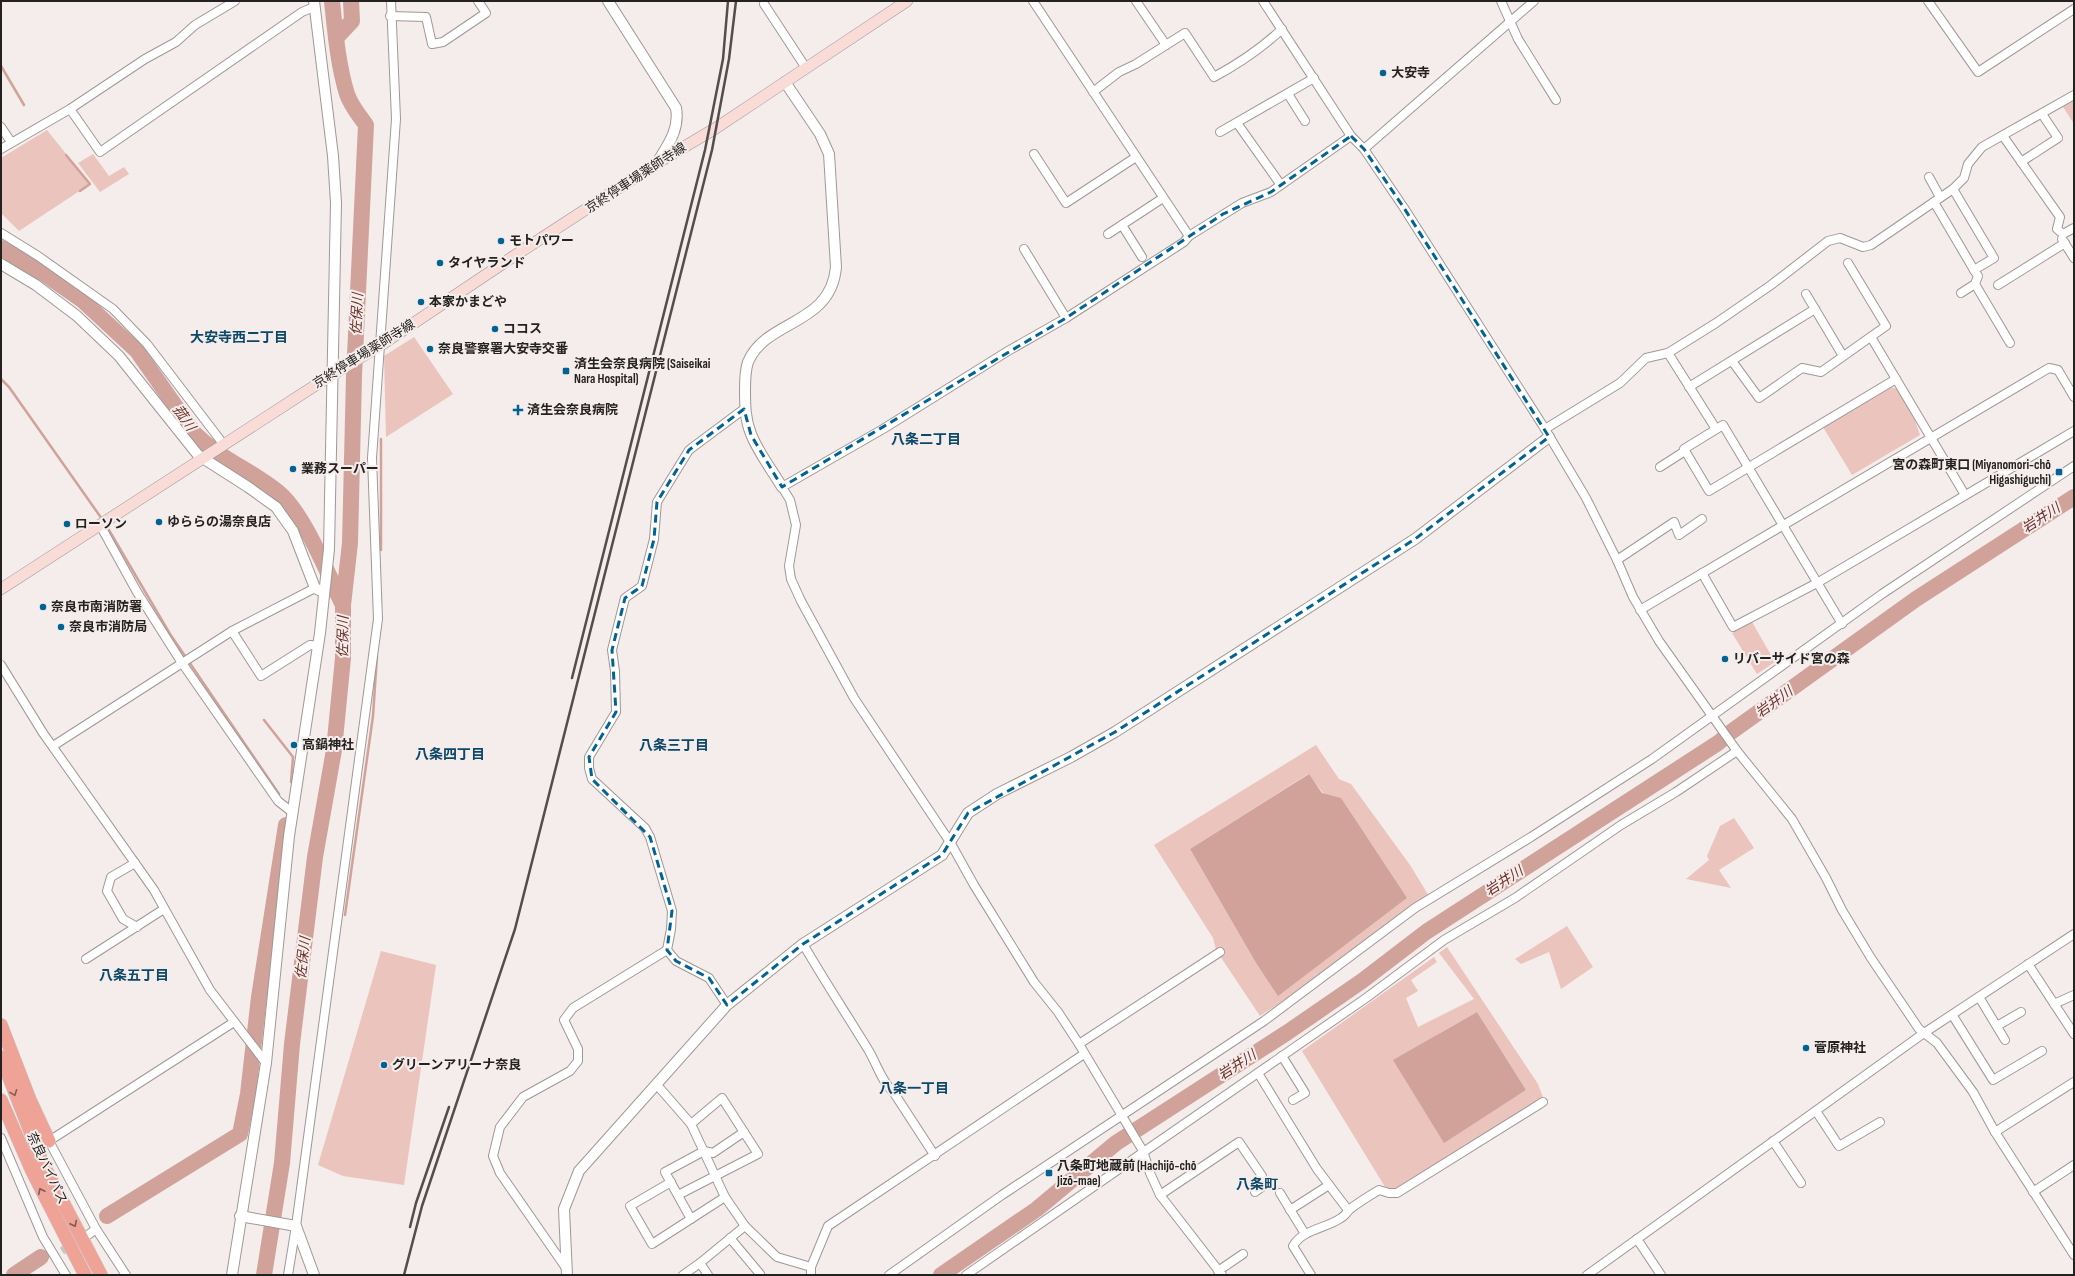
<svg xmlns="http://www.w3.org/2000/svg" width="2075" height="1276" viewBox="0 0 2075 1276" font-family="'Sofia Sans Condensed','Noto Sans JP',sans-serif">
<rect width="100%" height="100%" fill="#f4edeb"/>
<!-- green -->
<g fill="#ebc4bd" fill-rule="evenodd">
<polygon points="2074,101 2074,124 2063,107"/>
<polygon points="47,130 90,184 19,231 1,213 1,158"/>
<polygon points="93,154 109,176 124,167 129,174 100,192 78,163"/>
<polygon points="414,337 453,394 386,437 384,356"/>
<polygon points="1891,387 1897,389 1913,415 1920,435 1852,475 1823,427"/>
<polygon points="1752,622 1775,662 1757,674 1732,633"/>
<path d="M1316,745L1339,779L1351,784L1410,865L1429,896L1416,902L1304,987L1260,1016L1216,950L1213,938L1154,845ZM1308,774L1407,898L1278,995L1256,963L1190,849Z"/>
<polygon points="1734,818 1754,848 1719,870 1731,888 1686,879 1709,860 1707,856 1720,826"/>
<polygon points="1567,926 1593,967 1561,989 1549,952 1521,964 1515,959"/>
<path d="M1447,947L1538,1084L1543,1097L1396,1190L1385,1187L1302,1051L1434,957L1437,962L1411,980L1418,991L1406,998L1418,1027L1474,999L1439,953ZM1477,1012L1526,1090L1444,1142L1440,1033Z"/>
<polygon points="381,951 436,965 404,1185 343,1176 318,1165"/>
</g>
<!-- water -->
<g fill="#d0a29a">
<polygon points="1309,774 1322,793 1341,798 1407,898 1278,996 1256,963 1190,849"/>
<polygon points="1477,1012 1526,1090 1444,1143 1393,1060"/>
</g>
<g fill="none" stroke-linecap="round" stroke-linejoin="round">
<!-- stream -->
<g stroke="#d0a29a" stroke-width="2.5">
<polyline points="1,66 24,105"/>
<polyline points="66,155 90,184 80,191"/>
<polyline points="1,379 9,387 102,519"/>
<polyline points="381,439 381,550"/>
<polyline points="106,525 170,634 279,794"/>
<polyline points="264,720 293,757 291,782"/>
<polyline points="345,915 373,716 377,656"/>
</g>
<!-- river -->
<g stroke="#d0a29a" stroke-width="16">
<polyline points="336,38 352,21 351,1"/>
<path d="M1,248L46,275L82,300L137,351L195,434C220,459 251,470 278,492C304,513 327,573 343,605"/>
<polyline points="107,1216 240,1134 248,1094 259,997 286,825"/>
<polyline points="14,1275 41,1257"/>
<path d="M264,1275L282,1163L292,1044L315,857L334,750L343,658V605L350,543L354,376L366,125C359,115 351,106 347,94C338,65 335,30 332,1"/>
<polyline points="941,1275 1037,1209 1116,1143 1288,1032 1362,981 1426,932 1718,743 1731,732 1916,599 2074,497"/>
</g>
<!-- minor-tunnel -->
<polyline stroke="#cac4c3" stroke-width="8" stroke-dasharray="8 4" stroke-linecap="butt" points="62,1251 85,1236"/>
<!-- minor casing -->
<g stroke="#9f9897" stroke-width="10">
<g id="minor">
<polyline points="1033,1 1189,236"/>
<polyline points="1136,1 1166,45"/>
<polyline points="1263,1 1351,136"/>
<polyline points="1501,1 1518,39 1556,100"/>
<polyline points="1928,1 1978,72 2074,9"/>
<polyline points="764,4 806,68"/>
<polyline points="390,16 426,17 432,44 443,42 486,13 478,1"/>
<path d="M1093,92L1119,72L1136,64L1185,33L1214,77C1238,64 1262,48 1282,29"/>
<polyline points="1288,94 1305,121"/>
<polyline points="70,109 100,152 302,12 314,7"/>
<polyline points="1237,123 1281,185"/>
<polyline points="1,127 11,142"/>
<polyline points="1220,132 1314,78"/>
<polyline points="2003,136 2060,217 2057,229 2063,234"/>
<polyline points="1,149 70,109 145,59 176,42 195,25 235,1"/>
<polyline points="1364,149 1404,208 1545,429 1586,498 1617,560 1633,597 1659,641 1737,751 1792,819 1826,878 1842,910 1871,958 1919,1029 1937,1043 1973,1092 1995,1132 2074,1255"/>
<polyline points="1034,154 1066,203 1136,157"/>
<polyline points="2021,162 2058,138 2042,114"/>
<polyline points="1929,177 1940,197"/>
<polyline points="1934,202 1974,270 1994,258 1953,189"/>
<polyline points="1122,225 1142,257"/>
<polyline points="1,233 38,256 113,309 147,344 224,445"/>
<polyline points="1108,234 1163,198"/>
<polyline points="2063,234 2074,228"/>
<polyline points="2062,239 2074,258"/>
<polyline points="1024,249 1066,318"/>
<polyline points="1974,270 1978,276 1975,284 2010,343"/>
<polyline points="1998,285 2065,243"/>
<polyline points="1961,293 1975,284"/>
<polyline points="1806,294 1843,356"/>
<polyline points="1871,337 1965,495"/>
<polyline points="1668,353 1716,429"/>
<polyline points="1732,361 1759,398 1802,368 1821,372 1886,326 1848,263"/>
<polyline points="1689,387 1815,309"/>
<polyline points="1545,429 1620,383 1646,358 1668,353 1716,323 1771,285 1828,241 1840,238 1863,247 1871,245 1953,189 1964,178 1968,164 1982,147 2074,95"/>
<polyline points="1660,467 1685,451"/>
<polyline points="100,525 137,592 182,663 278,801 293,813"/>
<polyline points="1617,560 1674,522 1679,535 1702,519"/>
<polyline points="1702,573 1733,627 1817,583 2074,431"/>
<polyline points="1640,610 2049,368 2058,370 2074,397"/>
<path d="M1842,624C1802,558 1763,491 1723,425L1684,449L1709,491L1896,379"/>
<polyline points="232,631 261,676 310,645 318,646"/>
<polyline points="1,665 43,733 154,890 210,990 266,1063"/>
<polyline points="53,746 232,631 315,588"/>
<polyline points="135,863 111,877 107,891 123,919 137,927"/>
<path d="M803,944C824,980 847,1015 869,1051C877,1065 882,1082 894,1093L935,1156"/>
<polyline points="86,959 164,909"/>
<polyline points="2028,964 2074,1034"/>
<polyline points="1979,997 2005,1040"/>
<polyline points="2054,1004 2074,995"/>
<polyline points="727,1005 709,978 676,961 667,950 671,929 672,911 650,837 645,828 592,779 589,768 589,757 616,712 615,671 612,650 625,598 642,586 654,539 657,502 689,450 744,409"/>
<polyline points="1953,1016 1993,1080 2042,1051"/>
<polyline points="1997,1026 2021,1012"/>
<polyline points="1079,1044 1220,952"/>
<polyline points="1282,1056 1305,1093 1293,1100"/>
<polyline points="1258,1073 1317,1169 1348,1210"/>
<polyline points="657,1085 691,1124 725,1197 745,1226 777,1257 811,1267"/>
<polyline points="1816,1111 1839,1146 1880,1122"/>
<polyline points="1995,1132 2074,1082"/>
<polyline points="1,1138 43,1237 66,1275"/>
<polyline points="1773,1141 1801,1183"/>
<polyline points="671,1182 630,1206 652,1244 725,1197"/>
<polyline points="2033,1192 2074,1165"/>
<polyline points="1280,1193 1305,1234"/>
<polyline points="678,1195 758,1154 722,1098 691,1124"/>
<polyline points="1160,1195 1239,1142 1262,1176 1262,1187 1255,1192"/>
<polyline points="1290,1210 1329,1185"/>
<polyline points="691,1219 665,1172 704,1151 713,1153 744,1132"/>
<polyline points="88,1235 96,1229"/>
<polyline points="730,1238 760,1274 759,1275"/>
<polyline points="1637,1239 1661,1275"/>
<polyline points="700,1263 708,1275"/>
<polyline points="566,1268 500,1173 493,1156 500,1127 523,1097 570,1071 578,1061 578,1049 564,1020 573,1008 667,950"/>
<polyline points="1218,1271 1243,1254"/>
<polyline points="126,1275 96,1229 49,1141 234,1022"/>
<polyline points="288,1275 296,1226 378,619 372,458 396,119 391,1"/>
<polyline points="683,1275 700,1263 745,1226"/>
<polyline points="811,1275 811,1267 828,1226 1084,1054"/>
<polyline points="889,1275 1002,1195 1264,1021 1415,908 1531,837 1652,759 1882,594 2074,466"/>
<polyline points="966,1275 1366,998 1444,940 1515,898 1621,825 1676,792 1737,751"/>
<polyline points="1222,1275 1160,1195 1150,1173 1143,1151 1079,1044 1058,1012 1034,982 974,885 950,842 854,698 801,601 791,579 789,566 796,525 790,500 782,487 883,429 1008,351 1066,318 1184,242 1189,236 1242,203 1271,192 1351,136 1364,149 1534,1"/>
<path d="M1311,1275L1293,1246C1303,1229 1325,1229 1341,1218C1345,1216 1347,1212 1350,1209C1359,1202 1369,1196 1379,1190L1389,1193H1397L1543,1102"/>
<polyline points="1587,1275 1924,1033 2074,934"/>
</g>
</g>
<!-- tertiary casing -->
<g stroke="#9f9897" stroke-width="12">
<g id="tertiary">
<path d="M608,1L676,108C680,130 667,146 657,163"/>
<polyline points="1,264 36,285 77,316 119,356 198,455 248,487 276,507 293,531 315,588 323,592"/>
<path d="M782,487C772,470 758,452 751,434C745,419 745,405 745,389C745,380 745,371 748,362C766,319 831,326 836,267L829,154L820,134L785,82"/>
<polyline points="240,1216 296,1226 314,1275"/>
<polyline points="232,1275 266,1063 289,836 320,633 329,549 336,203 333,156 314,1"/>
<polyline points="567,1275 564,1209 579,1171 727,1005 803,944 942,855 968,813 997,794 1071,757 1115,732 1415,539 1549,437"/>
</g>
</g>
<!-- secondary casing -->
<g stroke="#9f9897" stroke-width="12">
<polyline id="secondary" points="1,589 319,383 381,345 508,260 657,163 716,128 907,1"/>
</g>
<!-- trunk casing -->
<g stroke="#cacaca" stroke-width="14">
<g id="trunk">
<polyline points="1,1025 30,1100 49,1141"/>
<polyline points="1,1057 43,1164 101,1275"/>
<polyline points="1,1100 32,1171 85,1275"/>
</g>
</g>
<!-- minor -->
<use href="#minor" stroke="#fff" stroke-width="8"/>
<!-- tertiary -->
<use href="#tertiary" stroke="#fff" stroke-width="10"/>
<!-- secondary -->
<use href="#secondary" stroke="#f9dcd7" stroke-width="11"/>
<!-- trunk -->
<use href="#trunk" stroke="#efa296" stroke-width="13"/>
<!-- rail -->
<g stroke="#514e4d" stroke-width="2.5">
<polyline points="572,678 705,150 723,59 728,1"/>
<polyline points="410,1227 416,1203 449,1107"/>
<polyline points="404,1275 422,1206 515,929 712,150 729,59 736,1"/>
</g>
</g>
<!-- one-way arrows -->
<defs><path id="oneway-chevron" d="M-2-3.5L2.5 0L-2 3.5" fill="none" stroke-width="1.6" stroke-linecap="round" stroke-linejoin="round"/></defs>
<g stroke="#7f5c56">
<use href="#oneway-chevron" transform="translate(14 1093) rotate(69)"/>
<use href="#oneway-chevron" transform="translate(41 1191) rotate(-116)"/>
<use href="#oneway-chevron" transform="translate(74 1224) rotate(63)"/>
</g>
<!-- marked area -->
<path fill="none" stroke="#026393" stroke-width="3" stroke-dasharray="8 5" stroke-linejoin="round" d="M1351,136L1364,149L1404,208L1549,437L1415,539L1115,732L968,813L942,855L803,944L727,1005L709,978L676,961L667,950L672,911L650,837L592,779L589,757L616,712L612,650L625,598L642,586L654,539L657,502L689,450L744,409L751,435L782,487L1066,318L1223,214L1271,192Z"/>
<!-- markers -->
<g fill="#026393" stroke="#f4edeb" stroke-width="1.5">
<circle cx="1383" cy="73" r="4"/>
<circle cx="501" cy="241" r="4"/>
<circle cx="440" cy="263" r="4"/>
<circle cx="421" cy="302" r="4"/>
<circle cx="495" cy="329" r="4"/>
<circle cx="430" cy="349" r="4"/>
<rect x="562" y="367" width="8" height="8" rx="2"/>
<path d="M516 404h4v4h4v4h-4v4h-4v-4h-4v-4h4z"/>
<circle cx="293" cy="469" r="4"/>
<rect x="2055" y="468" width="8" height="8" rx="2"/>
<circle cx="159" cy="522" r="4"/>
<circle cx="67" cy="524" r="4"/>
<circle cx="43" cy="607" r="4"/>
<circle cx="61" cy="627" r="4"/>
<circle cx="1725" cy="659" r="4"/>
<circle cx="294" cy="745" r="4"/>
<circle cx="1806" cy="1048" r="4"/>
<circle cx="384" cy="1065" r="4"/>
<rect x="1045" y="1169" width="8" height="8" rx="2"/>
</g>
<g text-anchor="middle" dominant-baseline="central" stroke-width="4" stroke-linejoin="round" paint-order="stroke">
<!-- poi labels -->
<g font-size="13" font-weight="bold" fill="#242221" stroke="#f4edeb" text-anchor="start">
<text x="1391" y="73">大安寺</text>
<text x="509" y="241">モトパワー</text>
<text x="448" y="263">タイヤランド</text>
<text x="429" y="302">本家かまどや</text>
<text x="503" y="329">ココス</text>
<text x="438" y="349">奈良警察署大安寺交番</text>
<text x="574" y="364">済生会奈良病院 (Saiseikai<tspan x="574" dy="15">Nara Hospital)</tspan></text>
<text x="527" y="410">済生会奈良病院</text>
<text x="2051" y="465" text-anchor="end">宮の森町東口 (Miyanomori-chō<tspan x="2051" dy="15">Higashiguchi)</tspan></text>
<text x="301" y="469">業務スーパー</text>
<text x="167" y="522">ゆららの湯奈良店</text>
<text x="75" y="524">ローソン</text>
<text x="51" y="607">奈良市南消防署</text>
<text x="69" y="627">奈良市消防局</text>
<text x="1733" y="659">リバーサイド宮の森</text>
<text x="302" y="745">高鍋神社</text>
<text x="1814" y="1048">菅原神社</text>
<text x="392" y="1065">グリーンアリーナ奈良</text>
<text x="1057" y="1166">八条町地蔵前 (Hachijō-chō<tspan x="1057" dy="15">Jizō-mae)</tspan></text>
</g>
<!-- street labels -->
<g font-size="13" fill="#242221" stroke="#f4edeb">
<text transform="translate(636 178) rotate(-33)">京終停車場薬師寺線</text>
<text transform="translate(364 354) rotate(-32)">京終停車場薬師寺線</text>
<text transform="translate(47 1168) rotate(65)">奈良バイパス</text>
</g>
<!-- water labels -->
<g font-size="14" font-style="italic" fill="#6e332b" stroke="#f4edeb">
<text transform="translate(357 314) rotate(-87)">佐保川</text>
<text transform="translate(184 418) rotate(55)">菰川</text>
<text transform="translate(2041 518) rotate(-33)">岩井川</text>
<text transform="translate(343 637) rotate(-89)">佐保川</text>
<text transform="translate(1774 702) rotate(-36)">岩井川</text>
<text transform="translate(1504 881) rotate(-33)">岩井川</text>
<text transform="translate(303 958) rotate(-83)">佐保川</text>
<text transform="translate(1237 1065) rotate(-33)">岩井川</text>
</g>
<!-- neighbourhood labels -->
<g font-size="14" font-weight="bold" fill="#0d4869" stroke="#f4edeb">
<text x="239" y="337">大安寺西二丁目</text>
<text x="926" y="439">八条二丁目</text>
<text x="674" y="745">八条三丁目</text>
<text x="450" y="754">八条四丁目</text>
<text x="134" y="975">八条五丁目</text>
<text x="914" y="1088">八条一丁目</text>
<text x="1257" y="1184">八条町</text>
</g>
</g>
<!-- border -->
<rect width="2075" height="1276" fill="none" stroke="#242221" stroke-width="4"/>
</svg>
